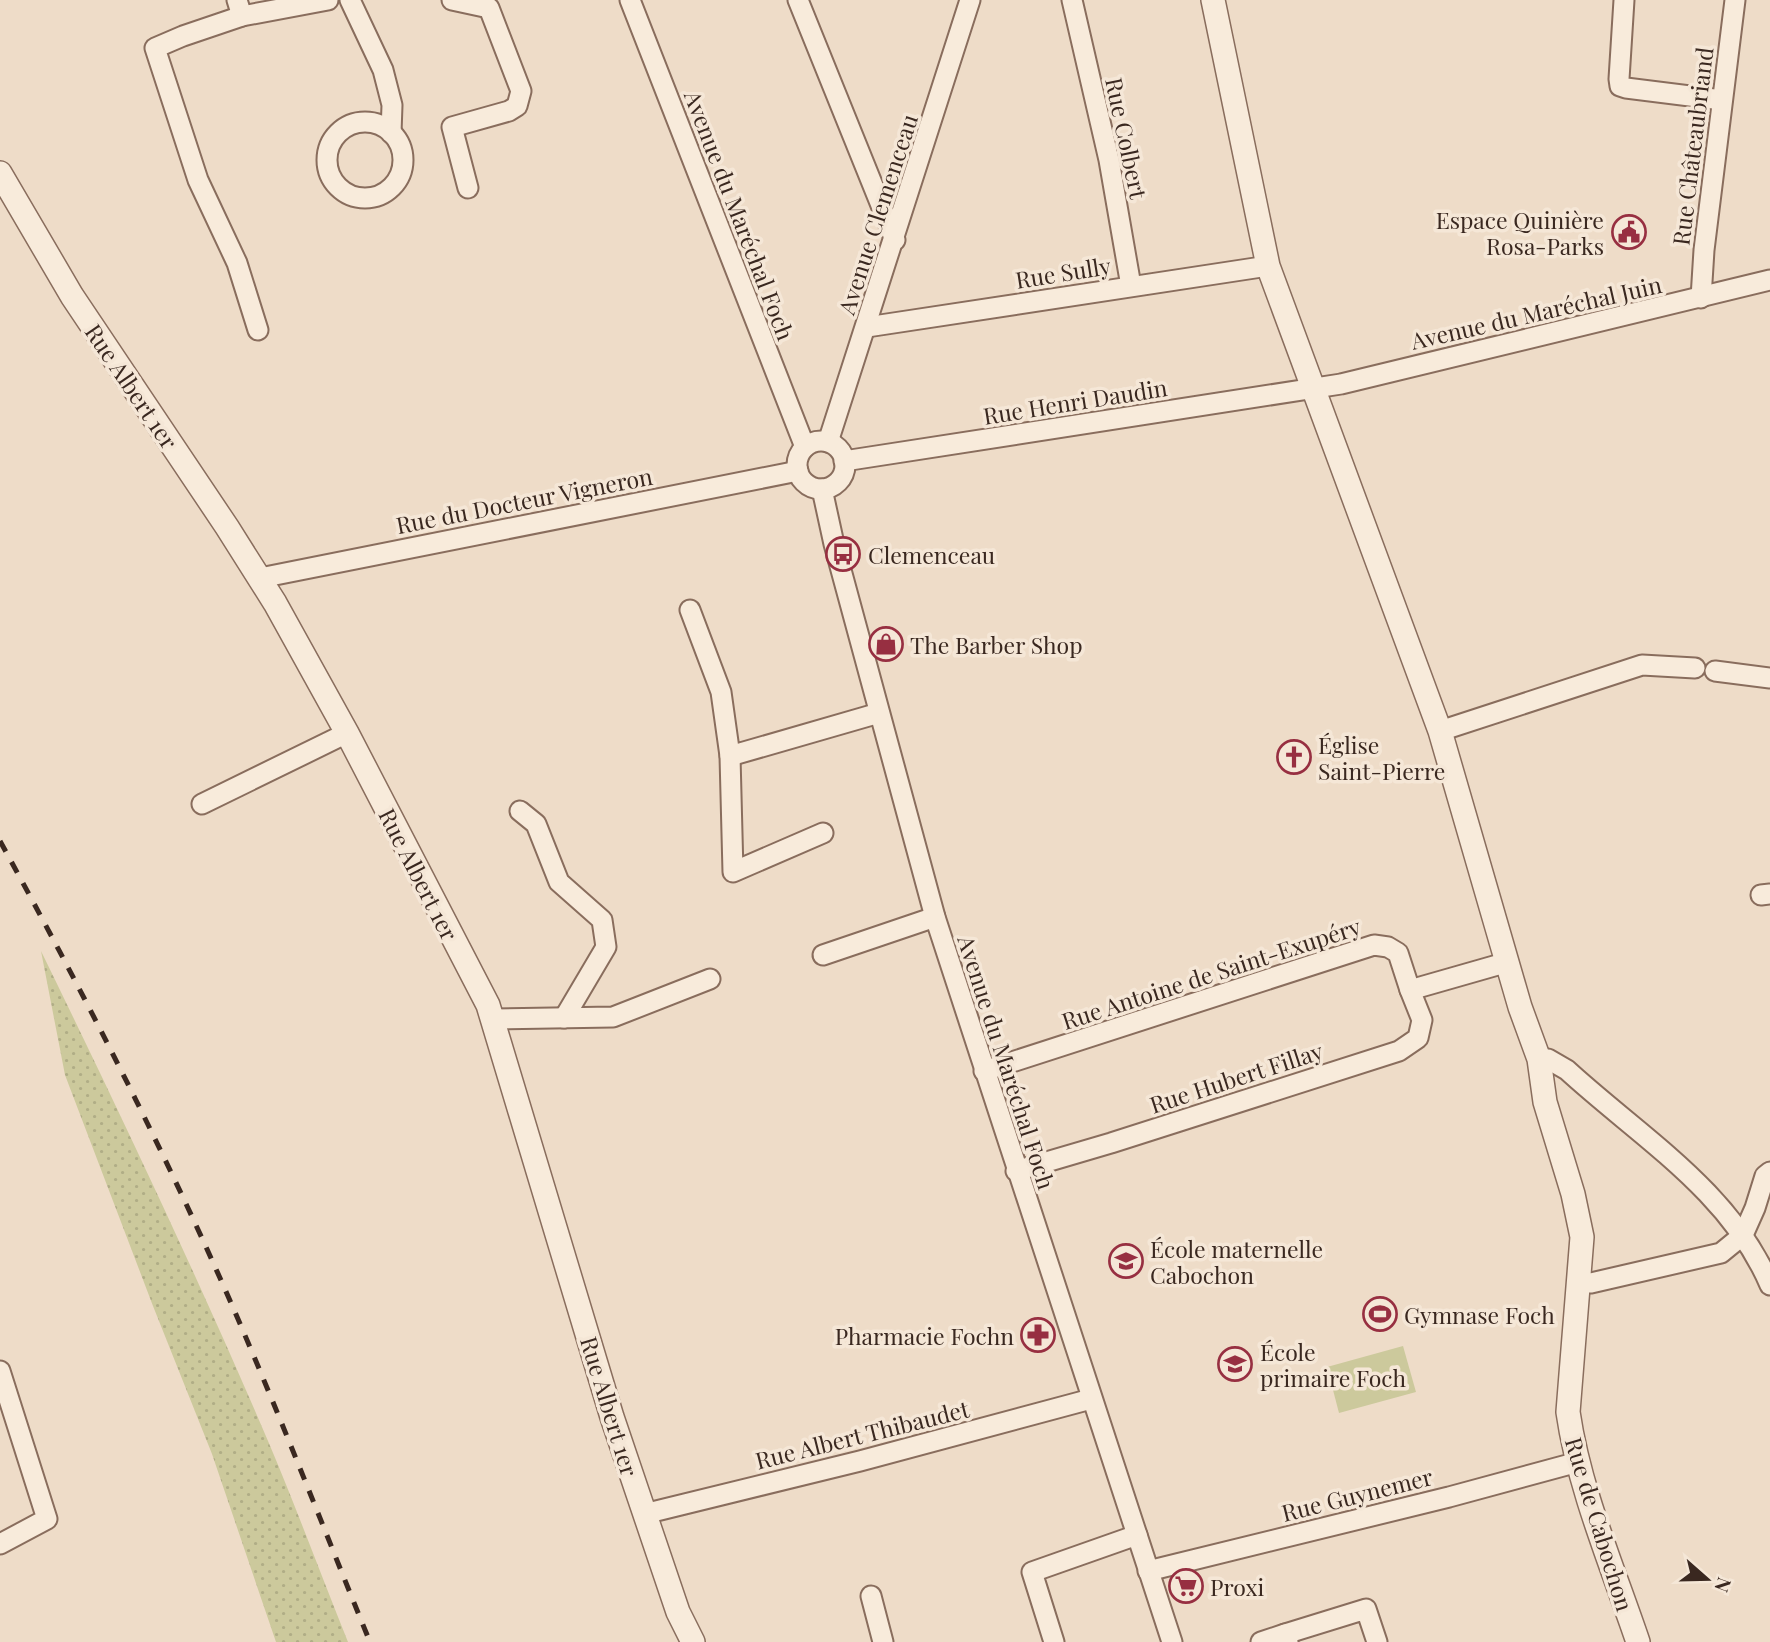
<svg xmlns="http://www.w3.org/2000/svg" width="1770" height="1642" viewBox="0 0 1770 1642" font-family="'Playfair Display',serif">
<defs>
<pattern id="grass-dots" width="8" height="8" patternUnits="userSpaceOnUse" patternTransform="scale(1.75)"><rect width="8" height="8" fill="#ccc99c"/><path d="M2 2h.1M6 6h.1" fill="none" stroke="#b0ad86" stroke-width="1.8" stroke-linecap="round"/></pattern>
</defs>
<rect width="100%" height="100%" fill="#eedcc8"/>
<!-- grass -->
<path fill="url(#grass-dots)" d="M41,951C120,1113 197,1275 268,1441C296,1507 321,1575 348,1642H276L212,1454L153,1306L65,1075Z"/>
<!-- pitch -->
<polygon fill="#ccc99c" points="1403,1346 1416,1392 1339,1413 1327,1367"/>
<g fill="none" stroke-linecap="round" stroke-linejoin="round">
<!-- minor casing -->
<g stroke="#896d5d" stroke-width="23">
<g id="minor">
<polyline points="237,0 242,16 328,0"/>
<polyline points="350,0 383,70 392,105 391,133"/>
<polyline points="452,0 489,8 521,91 517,106 509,111 452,127 468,188"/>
<polyline points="630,0 805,447"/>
<polyline points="798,0 895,240"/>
<polyline points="1072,0 1109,160 1131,286"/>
<polyline points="1624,0 1619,79 1620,86 1626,88 1722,100"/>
<polyline points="242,16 183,36 155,48 198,180 237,263 258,330"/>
<circle cx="365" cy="160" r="38"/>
<polyline points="1701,298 1704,250 1735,0"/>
<polyline points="867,327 1268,266"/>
<circle cx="821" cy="465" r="24"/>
<polyline points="828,442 970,0"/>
<polyline points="844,461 1341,384 1770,280"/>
<polyline points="822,489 834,544 935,917 1172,1642"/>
<polyline points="260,578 798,471"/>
<polyline points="690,610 721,692 730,756 879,713"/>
<polyline points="1715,671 1770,678"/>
<polyline points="1440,731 1642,665 1695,668"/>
<polyline points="730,756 733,872 823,833"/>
<polyline points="202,804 347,733"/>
<polyline points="520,811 536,824 559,882 602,920 606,947 564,1018"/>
<polyline points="1761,895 1770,894"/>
<polyline points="823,955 935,917"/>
<polyline points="494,1019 613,1017 710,979"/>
<path d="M1539,1059H1548L1567,1070C1640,1137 1730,1191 1770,1285"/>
<polyline points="984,1071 1374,945 1388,947 1398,953 1410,990 1508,962"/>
<polyline points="1016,1171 1111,1143 1399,1051 1418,1038 1422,1020 1410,990"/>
<polyline points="1579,1282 1591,1283 1721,1253 1743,1235 1755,1208 1765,1176 1770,1172"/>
<polyline points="0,1371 47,1519 0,1544"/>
<polyline points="644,1514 860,1461 1091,1399"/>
<polyline points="1148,1571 1449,1497 1578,1462"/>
<polyline points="871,1596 883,1642"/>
<polyline points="1285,1634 1366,1609 1377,1642"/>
<polyline points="1054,1642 1032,1572 1137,1535"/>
<polyline points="1261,1642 1285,1634 1288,1642"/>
</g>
</g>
<!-- tertiary casing -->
<g stroke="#896d5d" stroke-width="26">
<g id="tertiary">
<path d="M1213,0L1268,266L1440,731L1520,1007L1539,1059L1545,1102L1573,1194L1582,1237L1568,1412C1579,1489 1613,1568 1638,1642"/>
<polyline points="0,173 72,296 227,527 275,603 347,733 488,1005 612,1417 678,1612 693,1642"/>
</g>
</g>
<!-- minor -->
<use href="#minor" stroke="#f8ebdb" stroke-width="19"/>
<!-- tertiary -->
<use href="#tertiary" stroke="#f8ebdb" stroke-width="23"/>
<!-- rail -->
<path stroke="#3a2820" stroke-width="5" stroke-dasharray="12 12" stroke-linecap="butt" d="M0,841C73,974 143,1109 206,1247C265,1376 316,1510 370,1642"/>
</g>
<!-- icons -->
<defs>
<g id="civic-ring" transform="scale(1.75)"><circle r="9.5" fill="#f5e7d7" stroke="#972f41" stroke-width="1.5"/><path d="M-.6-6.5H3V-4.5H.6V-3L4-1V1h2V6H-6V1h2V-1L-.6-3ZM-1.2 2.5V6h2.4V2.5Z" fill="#972f41"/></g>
<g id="bus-ring" transform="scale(1.75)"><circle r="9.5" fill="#f5e7d7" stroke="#972f41" stroke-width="1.5"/><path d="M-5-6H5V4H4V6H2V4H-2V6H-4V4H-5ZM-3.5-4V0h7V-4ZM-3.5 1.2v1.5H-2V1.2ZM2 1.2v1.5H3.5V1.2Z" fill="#972f41"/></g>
<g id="shop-ring" transform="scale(1.75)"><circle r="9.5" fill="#f5e7d7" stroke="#972f41" stroke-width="1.5"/><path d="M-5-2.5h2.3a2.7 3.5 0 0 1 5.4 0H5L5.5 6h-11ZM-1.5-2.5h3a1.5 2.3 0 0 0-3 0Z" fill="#972f41"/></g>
<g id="church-ring" transform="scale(1.75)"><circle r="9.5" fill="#f5e7d7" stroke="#972f41" stroke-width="1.5"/><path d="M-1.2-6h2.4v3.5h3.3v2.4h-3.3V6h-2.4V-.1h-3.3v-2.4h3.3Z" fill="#972f41"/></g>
<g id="school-ring" transform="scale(1.75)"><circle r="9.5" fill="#f5e7d7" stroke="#972f41" stroke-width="1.5"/><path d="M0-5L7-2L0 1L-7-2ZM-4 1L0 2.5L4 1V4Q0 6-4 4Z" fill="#972f41"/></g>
<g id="stadium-ring" transform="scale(1.75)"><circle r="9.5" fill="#f5e7d7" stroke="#972f41" stroke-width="1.5"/><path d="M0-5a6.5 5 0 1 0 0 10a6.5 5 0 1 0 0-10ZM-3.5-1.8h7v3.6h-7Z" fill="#972f41"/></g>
<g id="pharmacy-ring" transform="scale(1.75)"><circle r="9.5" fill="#f5e7d7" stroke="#972f41" stroke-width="1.5"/><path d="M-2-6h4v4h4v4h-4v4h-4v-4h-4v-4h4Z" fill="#972f41"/></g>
<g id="supermarket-ring" transform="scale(1.75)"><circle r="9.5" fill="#f5e7d7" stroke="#972f41" stroke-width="1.5"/><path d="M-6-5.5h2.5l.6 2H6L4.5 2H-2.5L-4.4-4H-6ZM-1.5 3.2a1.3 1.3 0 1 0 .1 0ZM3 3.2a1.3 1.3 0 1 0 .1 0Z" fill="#972f41"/></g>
</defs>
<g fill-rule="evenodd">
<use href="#civic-ring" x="1629" y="232"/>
<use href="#bus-ring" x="843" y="554"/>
<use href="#shop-ring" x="886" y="644"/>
<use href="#church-ring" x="1294" y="757"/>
<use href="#school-ring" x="1126" y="1261"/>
<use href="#stadium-ring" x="1380" y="1314"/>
<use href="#pharmacy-ring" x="1038" y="1335"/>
<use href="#school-ring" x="1235" y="1364"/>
<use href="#supermarket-ring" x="1186" y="1586"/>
</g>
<g text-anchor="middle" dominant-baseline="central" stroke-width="7" stroke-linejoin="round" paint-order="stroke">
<!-- street labels -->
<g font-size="23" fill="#3a2820" stroke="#f5e7d7">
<text transform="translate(1127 138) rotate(78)">Rue Colbert</text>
<text transform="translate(1692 146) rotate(-83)">Rue Châteaubriand</text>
<text transform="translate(877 214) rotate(-72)">Avenue Clemenceau</text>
<text transform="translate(740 215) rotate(69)">Avenue du Maréchal Foch</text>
<text transform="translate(1063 272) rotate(-9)">Rue Sully</text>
<text transform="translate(1536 312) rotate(-13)">Avenue du Maréchal Juin</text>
<text transform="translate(132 386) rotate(56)">Rue Albert 1er</text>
<text transform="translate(1075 401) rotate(-9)">Rue Henri Daudin</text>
<text transform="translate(524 500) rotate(-11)">Rue du Docteur Vigneron</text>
<text transform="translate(419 874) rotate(63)">Rue Albert 1er</text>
<text transform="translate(1211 973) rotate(-18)">Rue Antoine de Saint-Exupéry</text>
<text transform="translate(1007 1062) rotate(72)">Avenue du Maréchal Foch</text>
<text transform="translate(1236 1077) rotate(-18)">Rue Hubert Fillay</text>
<text transform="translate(610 1406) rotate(73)">Rue Albert 1er</text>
<text transform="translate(862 1434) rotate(-14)">Rue Albert Thibaudet</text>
<text transform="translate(1357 1494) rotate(-14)">Rue Guynemer</text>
<text transform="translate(1600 1524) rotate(73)">Rue de Cabochon</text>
</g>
<!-- poi labels -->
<g font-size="23" fill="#3a2820" stroke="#f5e7d7" text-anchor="start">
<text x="1604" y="219" text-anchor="end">Espace Quinière<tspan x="1604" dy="26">Rosa-Parks</tspan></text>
<text x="868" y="554">Clemenceau</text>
<text x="910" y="644">The Barber Shop</text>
<text x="1318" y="744">Église<tspan x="1318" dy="26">Saint-Pierre</tspan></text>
<text x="1150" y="1248">École maternelle<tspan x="1150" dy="26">Cabochon</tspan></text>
<text x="1404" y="1314">Gymnase Foch</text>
<text x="1014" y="1335" text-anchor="end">Pharmacie Fochn</text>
<text x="1260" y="1351">École<tspan x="1260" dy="26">primaire Foch</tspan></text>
<text x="1210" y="1586">Proxi</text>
</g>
</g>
<!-- north arrow -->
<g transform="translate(1707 1579) rotate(110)" stroke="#f5e7d7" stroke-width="5" paint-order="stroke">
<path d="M0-5L12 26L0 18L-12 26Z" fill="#3a2820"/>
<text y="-10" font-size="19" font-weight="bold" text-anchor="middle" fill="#3a2820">N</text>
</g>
</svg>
